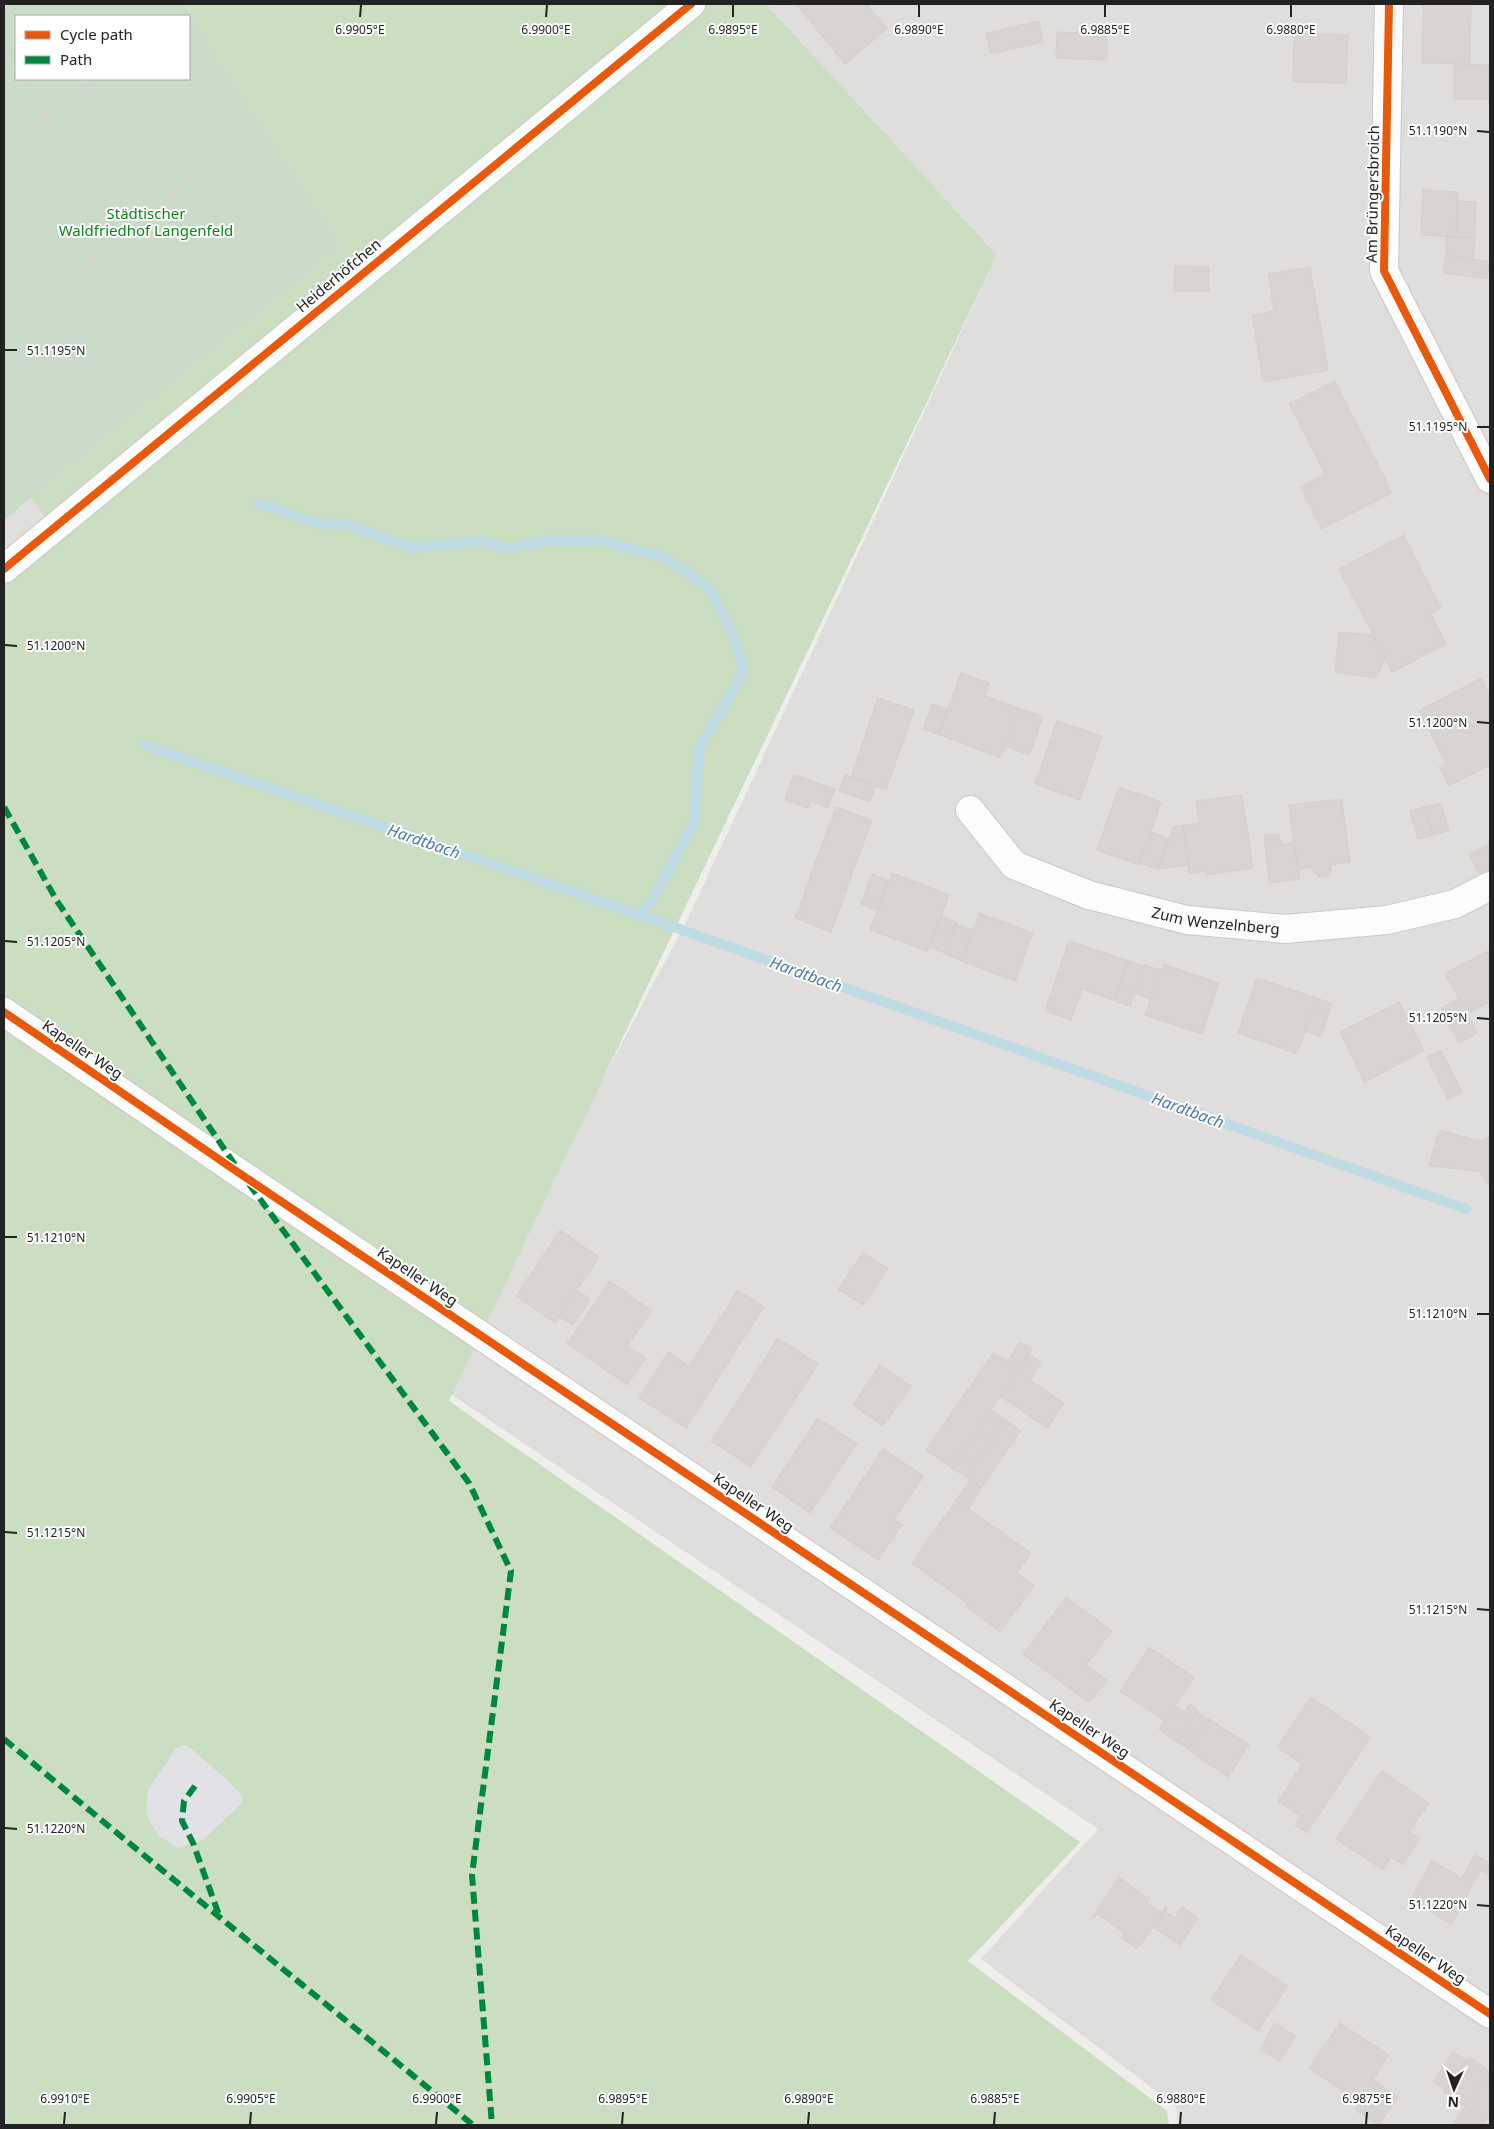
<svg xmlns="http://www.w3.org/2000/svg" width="1494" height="2129" viewBox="0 0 1494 2129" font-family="'Noto Sans',sans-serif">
<rect width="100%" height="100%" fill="#f0eeeb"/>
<!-- residential -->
<polygon fill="#dfdedc" points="766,4 1490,4 1490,2125 1178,2125 1176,2106 981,1959 1098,1829 440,1387 687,920 997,255"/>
<!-- forest -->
<polygon fill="#cbdec1" points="184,4 766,4 997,255 449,1401 1080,1842 968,1961 1167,2111 1169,2125 4,2125 4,520 342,246"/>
<!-- cemetery -->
<path fill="#cadbca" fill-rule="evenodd" d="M4,4H184L342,246L4,520ZM16,16H189V79H16Z"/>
<!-- parking -->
<polygon fill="#e0dfde" points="31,498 45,517 4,553 4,520"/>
<!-- plaza -->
<polygon fill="#e2e1e5" points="184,1745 189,1747 225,1778 243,1797 241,1804 203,1840 178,1848 158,1835 146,1815 148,1790 177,1747"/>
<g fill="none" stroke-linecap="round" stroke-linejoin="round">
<!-- stream -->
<g stroke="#bfdbe3" stroke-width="10">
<polyline points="258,503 316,523 348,525 411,548 483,541 506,549 550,540 601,541 663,557 709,588 736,640 743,672 699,749 694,823 652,900 640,915"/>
<polyline points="144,745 640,915 1466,1209"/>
</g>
</g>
<!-- building -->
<g fill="#d7d4d2" stroke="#d3d0cc">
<polygon points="796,4 867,4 887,29 845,64"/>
<polygon points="1423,4 1471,4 1470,64 1422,63"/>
<polygon points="1039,21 1043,42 990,54 986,33"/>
<polygon points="1057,32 1107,34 1107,60 1056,58"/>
<polygon points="1294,33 1348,35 1346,83 1293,82"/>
<polygon points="1454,64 1490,65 1490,99 1454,99"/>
<polygon points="1423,190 1458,192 1456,237 1421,235"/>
<polygon points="1457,201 1476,202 1475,238 1456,237"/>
<polygon points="1446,237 1475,238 1473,260 1446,255"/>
<polygon points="1446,255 1490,262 1487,279 1443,273"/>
<polygon points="1175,266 1209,267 1209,291 1174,291"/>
<polygon points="1310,267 1328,370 1263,382 1252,315 1274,311 1268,274"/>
<polygon points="1335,381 1392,493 1321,529 1300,487 1325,474 1289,404"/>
<polygon points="1404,535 1441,608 1431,614 1446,644 1392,672 1339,569"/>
<polygon points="1339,632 1373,635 1385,658 1377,678 1335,672"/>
<polygon points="961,673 989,683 985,696 1019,708 1001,758 938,734"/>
<polygon points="1481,678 1490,696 1490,765 1449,786 1439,767 1446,763 1419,711"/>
<polygon points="878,698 914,710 886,790 851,777"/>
<polygon points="932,704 947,709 938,734 923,729"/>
<polygon points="1019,708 1043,717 1029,755 1005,746"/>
<polygon points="1057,721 1102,736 1080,800 1035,784"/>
<polygon points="794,775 835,789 828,808 810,801 808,808 785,800"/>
<polygon points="845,775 875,786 870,802 839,791"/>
<polygon points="1119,787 1161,802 1139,865 1097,850"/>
<polygon points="1242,795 1253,868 1206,875 1205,871 1189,874 1183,825 1199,823 1196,801"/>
<polygon points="1342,799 1350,862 1330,865 1331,870 1326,877 1320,877 1314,872 1313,867 1297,869 1289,805"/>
<polygon points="1441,803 1449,831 1433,835 1425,807"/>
<polygon points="836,807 872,820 831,932 795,918"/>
<polygon points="1425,807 1433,835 1418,839 1410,811"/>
<polygon points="1183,825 1188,865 1158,869 1173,827"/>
<polygon points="1151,832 1168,839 1158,869 1140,863"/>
<polygon points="1279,834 1281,845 1294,843 1300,879 1269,883 1264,835"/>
<polygon points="1490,844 1490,870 1480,875 1469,854"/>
<polygon points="892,873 949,895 928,951 870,930"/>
<polygon points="872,874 889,881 878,910 861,904"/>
<polygon points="979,913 1033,933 1015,981 961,961"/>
<polygon points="941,916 956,922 945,953 929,947"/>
<polygon points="956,924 972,930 961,960 944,954"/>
<polygon points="1069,941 1129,961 1115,1001 1082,989 1071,1020 1045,1011"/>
<polygon points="1490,950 1490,1002 1467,1014 1445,973"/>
<polygon points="1129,961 1143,966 1130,1006 1115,1001"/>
<polygon points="1163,964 1219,983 1202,1034 1145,1015"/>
<polygon points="1144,965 1161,970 1151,999 1134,993"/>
<polygon points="1257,978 1317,998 1297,1054 1238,1033"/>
<polygon points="1317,998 1332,1004 1321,1037 1305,1031"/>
<polygon points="1459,999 1477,1033 1458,1043 1441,1008"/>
<polygon points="1399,1002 1424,1051 1364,1082 1340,1032"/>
<polygon points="1441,1050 1462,1092 1448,1099 1427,1057"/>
<polygon points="1439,1130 1480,1141 1490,1137 1490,1188 1479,1171 1429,1166"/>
<polygon points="560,1230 599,1257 555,1323 516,1296"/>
<polygon points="863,1252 888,1269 863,1305 838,1289"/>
<polygon points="610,1281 652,1311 627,1346 646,1358 627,1385 567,1343"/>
<polygon points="577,1290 590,1299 573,1325 559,1317"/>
<polygon points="738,1290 764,1307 686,1428 639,1398 668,1352 689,1366"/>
<polygon points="778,1338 818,1364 751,1467 711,1441"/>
<polygon points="1020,1342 1032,1349 952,1468 926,1450 993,1353 1008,1361"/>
<polygon points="1029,1354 1041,1362 1030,1380 1064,1403 1047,1428 1000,1396"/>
<polygon points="880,1365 911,1386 883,1426 853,1405"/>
<polygon points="991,1410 1006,1420 966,1477 952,1468"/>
<polygon points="818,1418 857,1444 810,1513 772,1487"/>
<polygon points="1006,1420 1021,1431 981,1488 966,1477"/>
<polygon points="883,1449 924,1476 894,1520 902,1525 878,1560 830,1528"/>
<polygon points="970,1480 981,1488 968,1509 956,1500"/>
<polygon points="956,1500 1031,1553 1017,1572 1034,1586 1000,1632 966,1606 968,1604 912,1563"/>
<polygon points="1066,1597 1112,1631 1086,1665 1107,1680 1089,1703 1023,1654"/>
<polygon points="1149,1647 1194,1677 1165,1721 1120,1691"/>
<polygon points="1311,1697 1371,1737 1307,1833 1295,1825 1301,1816 1278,1801 1302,1764 1277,1747"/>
<polygon points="1190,1704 1198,1710 1193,1718 1184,1712"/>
<polygon points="1175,1706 1193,1718 1177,1742 1159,1729"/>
<polygon points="1197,1712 1209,1720 1189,1749 1177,1742"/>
<polygon points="1209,1719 1249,1745 1228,1777 1188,1750"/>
<polygon points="1382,1771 1429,1803 1409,1832 1420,1839 1403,1865 1391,1857 1383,1870 1336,1839"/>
<polygon points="1475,1855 1490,1863 1490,1874 1489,1876 1481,1870 1451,1924 1410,1900 1432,1861 1462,1878"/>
<polygon points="1119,1877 1149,1899 1150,1896 1147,1903 1162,1913 1166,1907 1167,1908 1137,1949 1121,1938 1125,1933 1097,1914 1091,1919"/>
<polygon points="1182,1907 1198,1918 1180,1945 1154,1928 1165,1911 1175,1918"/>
<polygon points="1241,1955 1288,1986 1258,2031 1211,2000"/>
<polygon points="1275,2023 1296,2036 1280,2061 1260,2049"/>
<polygon points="1340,2023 1389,2055 1373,2079 1398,2097 1379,2125 1355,2110 1360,2103 1309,2068"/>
<polygon points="1453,2052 1466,2060 1446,2090 1433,2082"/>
<polygon points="1469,2057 1489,2071 1465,2107 1444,2093"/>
<polygon points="1489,2071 1490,2113 1485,2121 1465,2107"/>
<polygon points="1465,2107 1485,2121 1482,2125 1452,2125"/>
</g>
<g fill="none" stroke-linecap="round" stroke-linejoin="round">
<!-- minor casing -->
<g stroke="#c9c8c7" stroke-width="30">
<g id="minor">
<polyline points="1389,4 1384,271 1490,479"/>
<polyline points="4,569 691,4"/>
<path id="s1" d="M970,810L1014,865L1089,895L1187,920L1285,929L1387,920L1455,904L1490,886"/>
<polyline points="4,1012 242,1175 1490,2014"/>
</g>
</g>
<!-- path -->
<g stroke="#dccecd" stroke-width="3" stroke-dasharray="2.5 2.5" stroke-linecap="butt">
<polyline points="4,43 16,64"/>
<polyline points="25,79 120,237"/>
<polyline points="4,144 100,79"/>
<polyline points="4,299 48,296 235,142"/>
</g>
<!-- minor -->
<use href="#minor" stroke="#fdfcfc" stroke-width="28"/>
<!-- quiet -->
<g stroke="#00873e" stroke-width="6" stroke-dasharray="12 6" stroke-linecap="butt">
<polyline points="4,807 57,901 237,1168"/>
<polyline points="249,1184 469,1483 511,1571 472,1875 492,2125"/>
<path d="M4,1739C159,1869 317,1996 473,2125"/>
<polyline points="195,1786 184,1801 182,1821 193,1843 219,1915"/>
</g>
<!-- cycleway casing -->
<g stroke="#fff" stroke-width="11">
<g id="cycleway">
<polyline points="1389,4 1384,271 1490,479"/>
<polyline points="4,569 691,4"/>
<polyline points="4,1012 242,1175 1490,2014"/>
</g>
</g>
<!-- cycleway -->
<use href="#cycleway" stroke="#e8590c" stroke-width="8"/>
</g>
<!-- ticks -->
<path fill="none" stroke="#222" stroke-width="2" d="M360,17L361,5M546,17L547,5M733,17V5M919,17V5M1105,17V5M1291,17V5M1477,131L1489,132M5,350H17M1477,427H1489M5,645L17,646M1477,722L1489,723M5,941L17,942M1477,1018L1489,1019M5,1237H17M1477,1314H1489M5,1532L17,1533M1477,1609L1489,1610M5,1828L17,1829M1477,1905L1489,1906M64,2124L65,2112M250,2124L251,2112M436,2124L437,2112M622,2124L623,2112M808,2124L809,2112M994,2124L995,2112M1180,2124L1181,2112M1366,2124L1367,2112"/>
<g text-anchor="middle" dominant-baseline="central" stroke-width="4" stroke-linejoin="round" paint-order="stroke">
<!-- street labels -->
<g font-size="15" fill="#222" stroke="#fff">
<text transform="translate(1372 194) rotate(-89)">Am Brüngersbroich</text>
<text transform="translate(338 275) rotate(-40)">Heiderhöfchen</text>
<text stroke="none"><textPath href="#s1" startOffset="281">Zum Wenzelnberg</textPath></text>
<text transform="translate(83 1049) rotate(34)">Kapeller Weg</text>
<text transform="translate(418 1276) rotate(34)">Kapeller Weg</text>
<text transform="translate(754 1502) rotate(34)">Kapeller Weg</text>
<text transform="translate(1090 1728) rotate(34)">Kapeller Weg</text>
<text transform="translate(1426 1954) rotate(34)">Kapeller Weg</text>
</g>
<!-- park labels -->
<g font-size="15" fill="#0c8416" stroke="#fff">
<text x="146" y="213">Städtischer<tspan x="146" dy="17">Waldfriedhof Langenfeld</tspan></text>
</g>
<!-- water labels -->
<g font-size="16" font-style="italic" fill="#4a7aab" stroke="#fff">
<text transform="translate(424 841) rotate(19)">Hardtbach</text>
<text transform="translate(806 974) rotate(20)">Hardtbach</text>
<text transform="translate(1188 1110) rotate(20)">Hardtbach</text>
</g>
</g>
<g font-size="12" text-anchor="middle" fill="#222" stroke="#fff" stroke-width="4" stroke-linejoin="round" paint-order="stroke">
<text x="360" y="34">6.9905°E</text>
<text x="546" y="34">6.9900°E</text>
<text x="733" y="34">6.9895°E</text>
<text x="919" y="34">6.9890°E</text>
<text x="1105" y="34">6.9885°E</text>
<text x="1291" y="34">6.9880°E</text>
<text x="1438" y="135">51.1190°N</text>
<text x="56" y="355">51.1195°N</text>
<text x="1438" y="431">51.1195°N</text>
<text x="56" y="650">51.1200°N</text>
<text x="1438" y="727">51.1200°N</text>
<text x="56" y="946">51.1205°N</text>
<text x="1438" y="1022">51.1205°N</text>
<text x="56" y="1242">51.1210°N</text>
<text x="1438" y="1318">51.1210°N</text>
<text x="56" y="1537">51.1215°N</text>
<text x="1438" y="1614">51.1215°N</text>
<text x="56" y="1833">51.1220°N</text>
<text x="1438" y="1909">51.1220°N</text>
<text x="65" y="2103">6.9910°E</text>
<text x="251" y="2103">6.9905°E</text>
<text x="437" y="2103">6.9900°E</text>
<text x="623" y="2103">6.9895°E</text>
<text x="809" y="2103">6.9890°E</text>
<text x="995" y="2103">6.9885°E</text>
<text x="1181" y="2103">6.9880°E</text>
<text x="1367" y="2103">6.9875°E</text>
</g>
<!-- border -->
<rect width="1494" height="2129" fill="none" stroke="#222222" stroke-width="10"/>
<!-- legend -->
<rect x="15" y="15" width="175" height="65" fill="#ffffff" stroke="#a7a7a7"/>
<rect x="25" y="31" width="25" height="8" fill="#e8590c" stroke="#a7a7a7"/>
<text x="60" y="40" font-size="15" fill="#222222">Cycle path</text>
<rect x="25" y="56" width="25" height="8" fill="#00873e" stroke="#a7a7a7"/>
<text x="60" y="65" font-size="15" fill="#222222">Path</text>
<!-- north arrow -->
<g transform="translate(1454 2089) rotate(183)" stroke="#ffffff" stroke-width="4" paint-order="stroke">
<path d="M0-4L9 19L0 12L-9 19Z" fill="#222222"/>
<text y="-8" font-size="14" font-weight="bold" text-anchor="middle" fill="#222222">N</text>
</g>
</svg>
